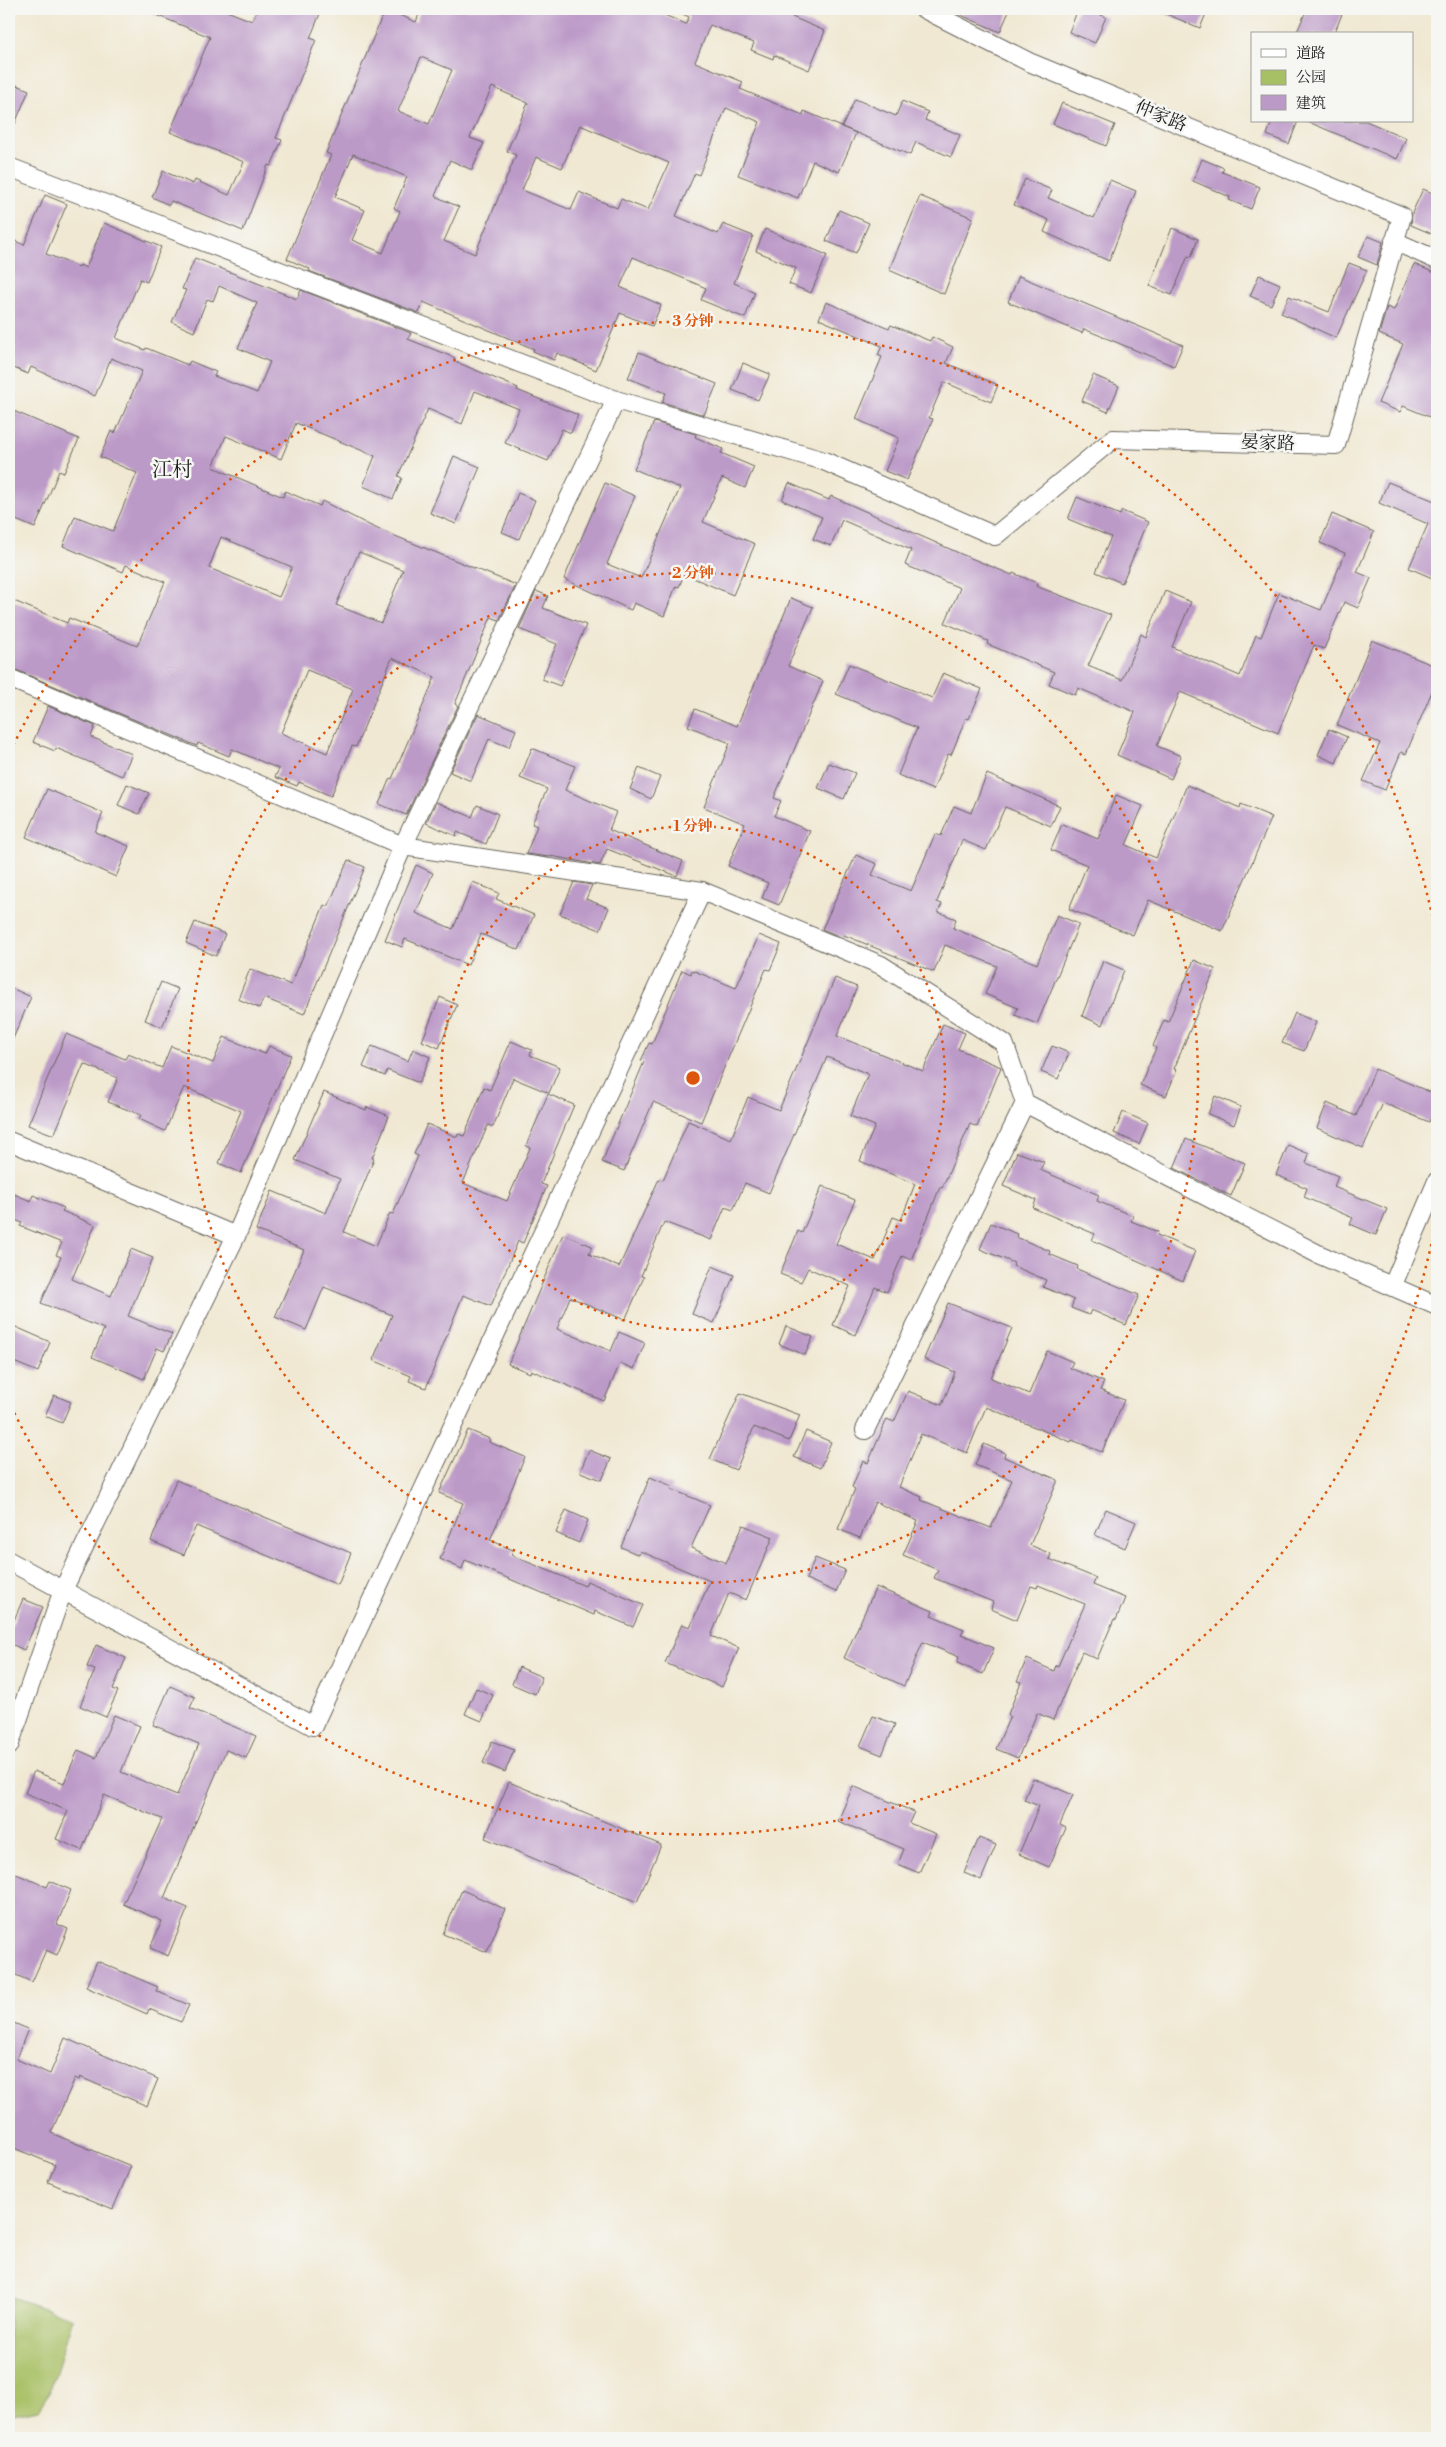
<svg xmlns="http://www.w3.org/2000/svg" width="1446" height="2447" viewBox="0 0 1446 2447" font-family="'Libre Bodoni','Noto Serif SC',serif">
<rect width="100%" height="100%" fill="#f6f6f2"/>
<filter id="ink" filterUnits="userSpaceOnUse"><feTurbulence type="fractalNoise" baseFrequency=".02" numOctaves="2"/><feDisplacementMap in="SourceGraphic" scale="10" xChannelSelector="R" yChannelSelector="G"/><feConvolveMatrix kernelMatrix="1 2 1 2 8 2 1 2 1" color-interpolation-filters="sRGB"/></filter>
<filter id="wash" filterUnits="userSpaceOnUse"><feTurbulence type="fractalNoise" baseFrequency=".0096" numOctaves="4" result="noise"/><feDisplacementMap in="SourceGraphic" scale="20" xChannelSelector="R" yChannelSelector="G"/><feGaussianBlur stdDeviation="1.12" result="paint"/><feColorMatrix in="noise" values="0 0 0 0 0 0 0 0 0 0 0 0 0 0 0 0 0 1.4 0 .05"/><feComposite in="paint" operator="in"/></filter>
<g filter="url(#wash)">
<rect width="100%" height="100%" fill="#f0e8d2"/>
<!-- green -->
<polygon fill="#a8c065" stroke="#626e40" points="9,2296 73,2318 50,2391 38,2410 9,2416"/>
<g id="blocks">
<!-- building -->
<g fill="#bc9ac8" fill-rule="evenodd">
<polygon points="142,9 222,9 252,21 258,9 322,9 310,38 316,40 276,138 282,140 271,166 268,165 243,231 171,201 169,205 152,197 163,171 193,184 195,180 229,195 244,162 170,132 210,37"/>
<path d="M385,9L416,22L421,9H650L686,24L689,17L672,9H795L792,17L825,31L809,70L774,55L773,59L751,50L754,43L710,25L695,62L743,82L740,89L803,115L804,111L856,133L839,172L813,161L798,198L738,175L760,122L726,108L699,175L695,173L676,216L718,234L723,224L753,236L734,283L755,292L745,318L701,300L706,288L633,257L620,287L661,305L652,326L620,313L596,370L557,353L554,360L533,351L534,349L423,302L419,313L309,271L310,269L287,259L331,155L326,153ZM421,57L452,70L429,124L398,111ZM492,87L528,103L507,151L516,155L475,254L444,241L459,207L435,196L450,160L472,170L484,143L470,138ZM580,125L669,163L648,210L621,199L617,208L579,192L571,210L522,190L536,157L562,168ZM353,154L407,177L394,208L400,211L383,253L352,240L365,210L335,197Z"/>
<polygon points="947,9 1010,9 1000,32"/>
<polygon points="1078,9 1086,9 1106,17 1095,43 1069,32"/>
<polygon points="1154,9 1208,9 1200,28"/>
<polygon points="1307,9 1344,9 1334,34 1296,34"/>
<polygon points="9,82 29,90 9,138"/>
<polygon points="855,99 896,116 902,101 928,112 925,120 960,135 951,157 916,142 910,155 842,127"/>
<polygon points="1062,103 1115,125 1106,146 1053,124"/>
<polygon points="1272,121 1298,121 1289,144 1267,135"/>
<polygon points="1306,121 1366,121 1406,138 1397,159"/>
<polygon points="1202,159 1224,168 1222,172 1260,187 1251,209 1229,200 1230,197 1193,181"/>
<polygon points="1025,179 1052,190 1048,198 1094,218 1110,180 1136,191 1109,261 1044,232 1049,220 1014,205"/>
<polygon points="1423,189 1437,195 1437,236 1411,225 1412,213"/>
<path d="M45,195L67,204L46,254L79,267L80,265L86,268L104,223L161,247L147,282L140,279L116,338L145,350L146,348L188,365L190,361L216,372L214,376L257,393L270,362L238,348L257,303L219,286L213,301L207,299L194,332L172,322L186,290L182,289L195,258L297,299L301,290L411,333L408,339L455,358L454,361L518,388L517,390L578,415L571,433L562,429L548,461L505,443L519,409L475,391L462,424L428,409L398,476L402,478L393,499L363,486L375,456L296,423L281,459L226,436L213,467L283,497L285,491L320,506L322,501L373,527L516,585L499,620L491,617L455,704L458,706L406,815L379,804L390,778L392,779L435,677L392,658L356,747L352,746L331,796L299,782L297,786L275,777L279,769L232,749L229,756L198,743L197,746L9,667V599L67,623L69,618L137,646L165,582L126,565L123,572L63,546L75,516L113,531L137,473L100,457L111,431L115,433L142,371L111,358L95,396L31,367L28,374L9,366V238L24,245ZM221,537L292,567L279,597L209,568ZM359,552L403,570L381,623L336,605ZM307,670L353,689L327,753L281,733Z"/>
<polygon points="920,196 973,218 944,294 889,270"/>
<polygon points="839,210 869,223 856,253 826,241"/>
<polygon points="1172,228 1198,239 1191,257 1188,256 1172,295 1149,286"/>
<polygon points="765,229 827,255 811,293 789,284 796,268 756,251"/>
<polygon points="1368,236 1383,242 1377,265 1358,257"/>
<polygon points="1349,263 1367,270 1336,338 1281,313 1289,296 1329,312"/>
<polygon points="1414,264 1437,274 1437,420 1403,406 1400,412 1378,403 1403,344 1379,334 1387,307 1394,310"/>
<polygon points="1259,275 1280,284 1271,305 1250,296"/>
<polygon points="1019,276 1183,345 1174,366 1084,329 1082,333 1008,302"/>
<polygon points="826,302 889,328 891,325 930,341 932,337 953,347 946,363 998,385 991,402 944,382 929,418 933,419 907,480 885,471 899,438 856,419 882,357 878,355 882,346 819,319"/>
<polygon points="639,352 717,384 704,415 662,402 666,393 628,378"/>
<polygon points="743,363 770,374 758,400 732,390"/>
<polygon points="1093,375 1119,386 1108,412 1082,401"/>
<polygon points="9,409 79,439 64,473 59,471 35,528 9,517"/>
<polygon points="654,422 696,434 695,437 723,449 721,453 754,467 745,488 722,478 703,522 755,544 733,595 684,574 679,587 676,586 664,616 634,603 631,610 564,579 605,483 635,496 607,564 641,578 680,488 634,469"/>
<polygon points="454,456 480,467 456,524 430,513"/>
<polygon points="1388,482 1437,502 1437,580 1409,568 1428,524 1379,503"/>
<polygon points="789,483 829,500 831,496 961,554 1012,575 1013,573 1037,583 1036,586 1111,615 1088,666 1122,680 1141,634 1146,637 1165,591 1191,602 1172,647 1240,676 1256,635 1261,637 1279,593 1321,610 1345,553 1320,543 1332,514 1374,532 1357,572 1371,578 1358,608 1344,602 1324,649 1314,645 1278,733 1180,692 1157,746 1181,756 1171,779 1117,755 1135,712 1078,688 1075,695 1049,684 1054,672 987,644 988,641 945,623 960,588 905,565 911,550 842,520 831,546 813,539 822,517 782,500"/>
<polygon points="518,493 535,500 519,539 502,532"/>
<polygon points="1077,497 1120,515 1122,511 1148,522 1122,583 1096,572 1111,537 1068,519"/>
<polygon points="536,591 548,596 543,608 586,625 560,686 542,679 557,644 519,629"/>
<polygon points="791,598 813,607 788,666 823,681 774,798 781,801 774,816 810,831 779,905 762,898 768,883 728,866 745,824 704,807 730,743 688,726 695,709 737,726"/>
<polygon points="1372,640 1437,667 1437,679 1406,754 1401,752 1385,790 1363,781 1380,743 1337,725"/>
<polygon points="849,664 932,698 943,673 982,689 969,719 966,718 951,755 948,754 933,790 898,775 917,728 836,694"/>
<polygon points="48,706 95,726 91,737 132,754 122,776 56,748 55,751 33,742"/>
<polygon points="478,714 516,730 509,747 489,739 471,781 450,772"/>
<polygon points="1329,729 1347,737 1336,763 1318,755"/>
<polygon points="532,748 575,766 565,790 616,812 609,830 683,861 677,876 607,849 600,865 550,856 549,857 526,854 537,826 532,824 547,789 520,778"/>
<polygon points="829,763 855,773 844,799 818,788"/>
<polygon points="639,768 660,777 651,799 630,789"/>
<polygon points="987,774 1060,806 1051,826 1005,807 986,850 962,840 937,902 942,904 938,912 956,919 953,928 1037,964 1057,915 1079,924 1037,1024 1015,1015 1018,1008 985,994 997,966 945,945 934,972 844,935 843,938 822,929 856,855 877,864 872,875 911,891 935,834 941,836 954,806 971,813"/>
<polygon points="127,784 149,793 139,814 118,805"/>
<polygon points="1187,785 1240,808 1241,804 1272,817 1222,931 1148,900 1133,935 1069,909 1087,865 1051,850 1062,824 1098,839 1116,795 1143,806 1126,845 1156,858"/>
<polygon points="47,789 103,813 95,832 129,846 116,877 26,837"/>
<polygon points="436,802 472,817 477,805 498,814 486,844 457,832 456,836 426,823"/>
<polygon points="348,860 365,867 304,1014 264,998 259,1008 238,999 250,969 291,985 324,905 328,907"/>
<polygon points="416,865 433,873 416,913 453,929 473,882 499,893 496,899 534,915 519,950 481,934 468,965 405,939 402,947 385,940"/>
<polygon points="574,882 592,885 586,899 609,908 600,930 560,914"/>
<polygon points="195,922 225,934 216,956 186,943"/>
<polygon points="759,935 781,944 770,970 766,969 701,1122 653,1102 624,1171 602,1162 644,1062 641,1061 649,1043 652,1044 682,970 691,974 692,970 736,988"/>
<polygon points="1194,960 1215,969 1174,1069 1177,1070 1166,1096 1140,1085 1156,1048 1153,1046 1164,1020 1168,1022"/>
<polygon points="1103,961 1124,970 1102,1025 1082,1016"/>
<polygon points="835,978 857,987 837,1036 923,1071 943,1024 965,1033 958,1049 1001,1067 977,1127 970,1124 942,1188 940,1187 911,1260 902,1256 887,1292 875,1287 855,1335 833,1325 850,1286 808,1268 801,1282 780,1274 798,1231 802,1233 822,1186 855,1200 836,1244 875,1260 893,1217 901,1220 915,1184 860,1161 875,1126 850,1116 868,1074 827,1057 769,1193 745,1183 733,1210 725,1207 711,1240 664,1222 641,1276 644,1277 625,1320 570,1297 557,1329 611,1351 619,1332 645,1343 634,1369 620,1363 604,1401 531,1370 530,1373 508,1364 563,1234 592,1246 589,1254 619,1267 659,1179 663,1180 688,1121 731,1139 748,1097 779,1110"/>
<polygon points="161,982 178,989 162,1027 145,1020"/>
<polygon points="9,987 31,997 9,1048"/>
<polygon points="440,997 457,1005 439,1048 422,1041"/>
<polygon points="1295,1013 1316,1022 1304,1051 1282,1043"/>
<polygon points="66,1034 125,1059 128,1054 162,1068 171,1046 213,1063 224,1037 265,1054 269,1046 291,1055 241,1173 219,1163 241,1111 184,1087 165,1131 139,1119 141,1115 108,1102 118,1078 84,1064 54,1135 28,1125"/>
<polygon points="511,1041 532,1050 530,1055 560,1067 549,1093 513,1078 493,1127 488,1125 463,1183 507,1201 530,1148 526,1146 548,1094 574,1105 541,1184 547,1186 523,1243 518,1241 491,1306 463,1295 426,1388 409,1381 411,1376 373,1360 392,1315 324,1287 306,1330 275,1317 304,1250 256,1230 272,1191 326,1213 340,1179 295,1160 324,1092 366,1110 367,1107 389,1116 372,1158 374,1159 344,1232 376,1246 390,1213 393,1214 418,1156 414,1154 427,1124 457,1137 458,1134 464,1136 484,1087 490,1090"/>
<polygon points="372,1046 408,1061 413,1049 430,1057 419,1083 387,1070 385,1076 363,1067"/>
<polygon points="1052,1046 1069,1053 1058,1079 1041,1072"/>
<polygon points="1375,1069 1437,1095 1437,1102 1429,1122 1383,1103 1363,1148 1317,1128 1327,1103 1356,1116"/>
<polygon points="1215,1096 1241,1107 1234,1125 1208,1114"/>
<polygon points="1123,1112 1148,1123 1139,1144 1114,1133"/>
<polygon points="1186,1139 1245,1163 1231,1196 1174,1168"/>
<polygon points="1288,1145 1309,1154 1306,1163 1338,1176 1334,1187 1387,1209 1376,1235 1350,1224 1353,1218 1304,1197 1307,1188 1276,1175"/>
<polygon points="1017,1152 1044,1162 1040,1170 1099,1195 1097,1201 1133,1216 1131,1221 1158,1232 1157,1235 1195,1251 1183,1281 1092,1240 1095,1234 1033,1208 1036,1200 1003,1186"/>
<polygon points="9,1192 31,1201 33,1195 64,1208 62,1211 95,1225 72,1279 111,1296 131,1249 153,1258 128,1316 172,1334 164,1351 157,1348 144,1379 92,1357 104,1329 41,1303 61,1257 56,1255 62,1243 20,1226 22,1223 9,1217"/>
<polygon points="991,1223 1017,1234 1016,1237 1050,1251 1049,1254 1078,1266 1077,1269 1139,1295 1126,1325 1091,1310 1089,1315 1071,1308 1074,1300 1043,1287 1046,1280 1013,1266 1014,1263 980,1249"/>
<polygon points="712,1266 734,1275 714,1323 692,1314"/>
<polygon points="948,1303 1012,1328 991,1378 1029,1394 1047,1351 1073,1362 1070,1368 1104,1382 1100,1390 1124,1400 1102,1452 1072,1440 1071,1442 986,1407 967,1453 921,1434 899,1487 922,1497 921,1500 991,1528 1012,1480 975,1465 984,1444 1005,1453 1004,1457 1058,1480 1030,1545 1051,1554 1049,1559 1096,1578 1093,1585 1125,1598 1116,1620 1114,1619 1097,1659 1082,1652 1053,1720 1037,1713 1018,1758 996,1749 1010,1716 1008,1714 1021,1682 1017,1681 1027,1659 1054,1671 1056,1665 1058,1666 1085,1604 1038,1585 1037,1588 1031,1586 1017,1620 991,1609 993,1602 934,1578 938,1570 903,1555 918,1521 875,1502 860,1538 838,1529 855,1489 852,1487 863,1461 868,1463 887,1419 894,1422 908,1391 942,1405 955,1372 924,1359"/>
<polygon points="9,1324 50,1342 38,1372 9,1360"/>
<polygon points="786,1326 813,1337 805,1355 779,1344"/>
<polygon points="740,1393 800,1415 789,1441 754,1427 736,1470 710,1459"/>
<polygon points="54,1395 71,1402 62,1423 45,1416"/>
<polygon points="468,1430 490,1439 489,1442 525,1457 490,1540 513,1550 511,1555 585,1586 587,1581 643,1605 633,1627 595,1611 594,1615 465,1560 462,1569 440,1559 463,1503 439,1493"/>
<polygon points="806,1431 831,1442 820,1468 794,1457"/>
<polygon points="589,1450 611,1459 602,1480 580,1472"/>
<polygon points="650,1477 672,1486 671,1489 710,1505 691,1548 726,1563 743,1525 773,1537 746,1600 729,1593 711,1636 739,1648 722,1687 665,1663 682,1624 690,1627 710,1581 640,1551 639,1555 621,1547"/>
<polygon points="176,1480 351,1553 338,1585 196,1526 184,1555 151,1541"/>
<polygon points="1106,1509 1136,1522 1125,1548 1095,1535"/>
<polygon points="566,1510 588,1520 579,1543 556,1533"/>
<polygon points="815,1558 845,1570 836,1592 806,1579"/>
<polygon points="876,1587 933,1611 931,1615 964,1629 961,1634 994,1648 983,1674 957,1663 959,1657 923,1642 904,1686 844,1658"/>
<polygon points="23,1599 43,1607 24,1650 9,1643 9,1632"/>
<polygon points="96,1645 126,1658 113,1689 118,1691 106,1717 80,1706 95,1670 87,1667"/>
<polygon points="519,1667 542,1677 535,1694 512,1684"/>
<polygon points="170,1686 195,1697 190,1708 256,1736 246,1758 226,1750 164,1898 188,1908 168,1956 150,1948 162,1921 123,1904 162,1819 104,1795 82,1850 56,1839 68,1811 25,1793 34,1771 64,1783 78,1750 96,1758 114,1715 140,1726 121,1772 177,1795 199,1744 153,1725"/>
<polygon points="476,1688 493,1695 482,1721 465,1714"/>
<polygon points="873,1716 895,1724 882,1755 860,1746"/>
<polygon points="492,1741 514,1750 505,1772 483,1763"/>
<polygon points="1033,1778 1073,1795 1060,1825 1066,1828 1049,1867 1019,1854 1039,1806 1024,1800"/>
<polygon points="509,1782 661,1845 637,1902 485,1838"/>
<polygon points="853,1786 914,1812 909,1823 936,1834 919,1873 898,1864 904,1849 838,1821"/>
<polygon points="979,1838 996,1845 981,1880 964,1873"/>
<polygon points="9,1871 47,1887 50,1881 71,1890 57,1924 68,1929 57,1955 46,1950 32,1982 9,1972"/>
<polygon points="462,1890 505,1909 487,1952 443,1934"/>
<polygon points="97,1961 158,1987 156,1991 189,2005 181,2022 149,2009 147,2014 86,1987"/>
<polygon points="9,2021 28,2029 16,2059 50,2074 65,2038 158,2079 147,2106 80,2077 79,2080 75,2078 51,2133 131,2166 113,2209 48,2182 55,2165 9,2146"/>
</g>
</g>
</g>
<g filter="url(#ink)">
<use href="#blocks" fill-opacity="0" stroke="#66635c" stroke-width="1"/>
<g fill="none" stroke-linecap="round" stroke-linejoin="round">
<!-- street casing -->
<g stroke="#66635c" stroke-width="20">
<g id="street">
<polyline points="9,167 616,400 824,461 995,536 1113,439 1336,445 1402,216 1029,62 924,9"/>
<polyline points="1394,241 1437,260"/>
<polyline points="9,678 403,846 702,891 881,965 1004,1043 1025,1103 1318,1254 1437,1306"/>
<polyline points="9,1141 236,1236"/>
<polyline points="1392,1287 1437,1181"/>
<polyline points="865,1430 1025,1103"/>
<polyline points="9,1561 313,1726 702,891"/>
<polyline points="9,1746 63,1590 236,1236 403,846 616,400"/>
</g>
</g>
<!-- street -->
<use href="#street" stroke="#fff" stroke-width="18"/>
</g>
</g>
<!-- distance rings -->
<g fill="none" stroke="#de560d" stroke-width="2.5" stroke-dasharray="2.5 5">
<circle cx="693" cy="1078" r="252"/>
<circle cx="693" cy="1078" r="505"/>
<path d="M1436 1222A757 757 0 0 1 10 1404M10 752A757 757 0 0 1 1436 934"/>
</g>
<g text-anchor="middle" dominant-baseline="central" stroke-width="5" stroke-linejoin="round" paint-order="stroke">
<!-- street labels -->
<g font-size="18" fill="#1c1c1c" stroke="#f6f6f2">
<text transform="translate(1161 116) rotate(22)">仲家路</text>
<text transform="translate(1268 443) rotate(2)">晏家路</text>
</g>
<!-- quarter labels -->
<g font-size="20" fill="#1c1c1c" stroke="#f6f6f2">
<text x="172" y="470">江村</text>
</g>
</g>
<circle cx="693" cy="1078" r="8" fill="#de560d" stroke="#f6f6f2" stroke-width="2.5"/>
<g font-size="15" text-anchor="middle" font-weight="bold" fill="#de560d" stroke="#f6f6f2" stroke-width="5" stroke-linejoin="round" paint-order="stroke">
<text x="693" y="326">3 分钟</text>
<text x="693" y="578">2 分钟</text>
<text x="693" y="831">1 分钟</text>
</g>
<!-- margin -->
<rect width="1446" height="2447" fill="none" stroke="#f6f6f2" stroke-width="30"/>
<!-- legend -->
<rect x="1251" y="32" width="162" height="90" fill="#f6f6f2" stroke="#9f9f9c"/>
<rect x="1261" y="49" width="25" height="8" fill="#ffffff" stroke="#9f9f9c"/>
<text x="1296" y="58" font-size="15" fill="#1c1c1c">道路</text>
<rect x="1261" y="70" width="25" height="15" fill="#a8c065" stroke="#9f9f9c"/>
<text x="1296" y="82" font-size="15" fill="#1c1c1c">公园</text>
<rect x="1261" y="95" width="25" height="15" fill="#bc9ac8" stroke="#9f9f9c"/>
<text x="1296" y="108" font-size="15" fill="#1c1c1c">建筑</text>
</svg>
